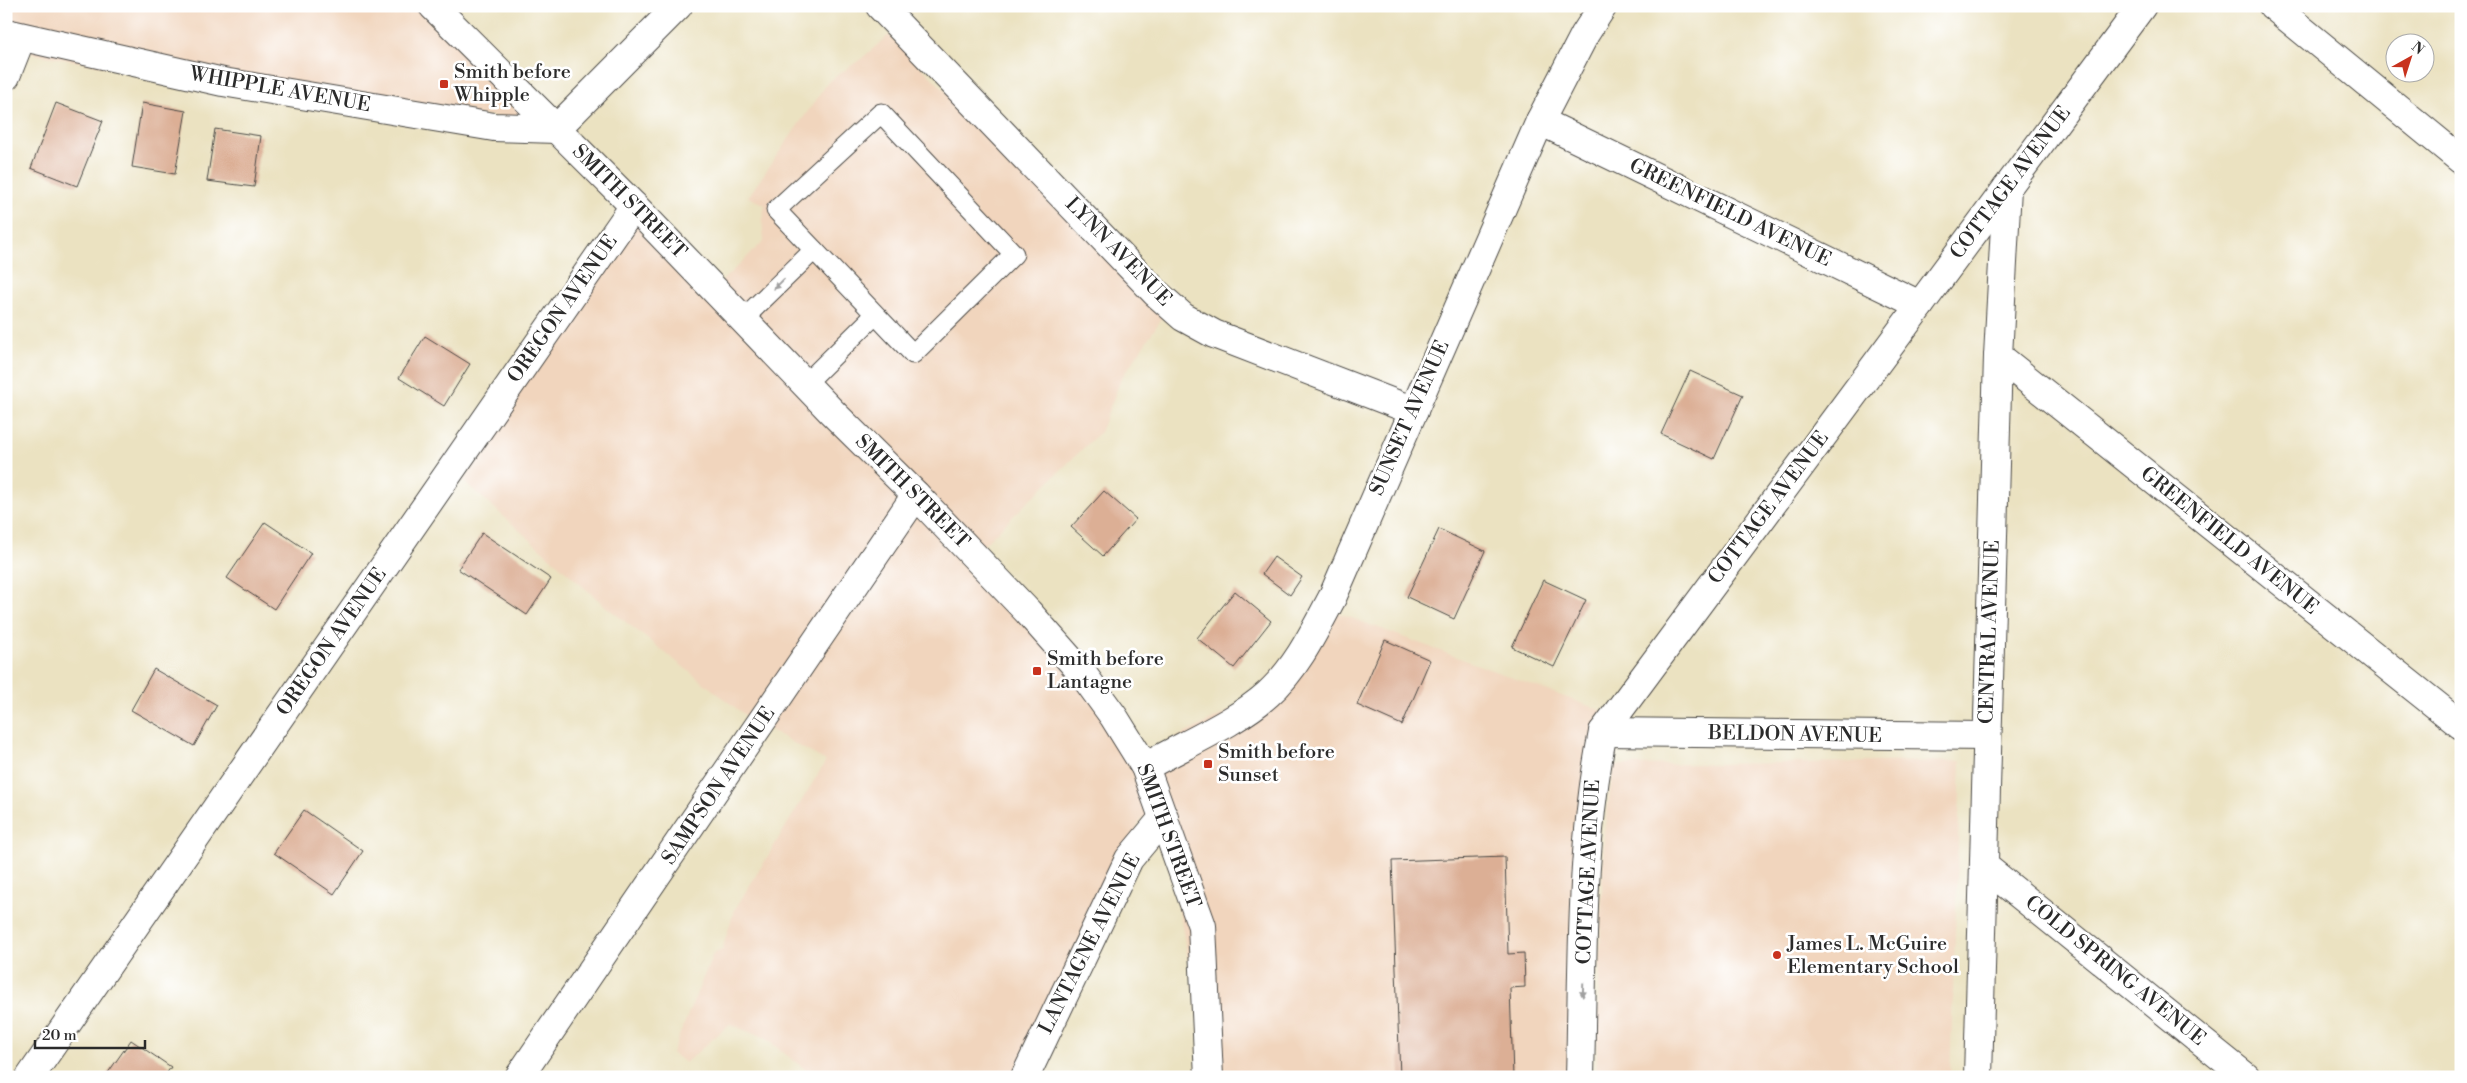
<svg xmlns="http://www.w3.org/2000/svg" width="2467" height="1083" viewBox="0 0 2467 1083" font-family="'Libre Bodoni',serif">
<rect width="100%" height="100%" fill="#fff"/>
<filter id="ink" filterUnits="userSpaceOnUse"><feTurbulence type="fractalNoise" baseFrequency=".02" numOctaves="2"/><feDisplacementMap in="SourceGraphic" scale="10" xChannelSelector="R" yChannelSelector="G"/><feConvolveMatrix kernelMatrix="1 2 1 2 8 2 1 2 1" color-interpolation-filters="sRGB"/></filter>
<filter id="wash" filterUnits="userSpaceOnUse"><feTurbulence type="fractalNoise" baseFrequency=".0096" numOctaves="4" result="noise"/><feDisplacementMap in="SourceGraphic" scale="20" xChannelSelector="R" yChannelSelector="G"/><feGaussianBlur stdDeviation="1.12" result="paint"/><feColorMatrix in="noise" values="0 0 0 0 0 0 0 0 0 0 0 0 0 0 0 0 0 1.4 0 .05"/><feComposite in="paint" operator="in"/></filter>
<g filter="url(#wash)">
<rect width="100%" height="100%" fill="#ebe2c1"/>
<!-- built -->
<g fill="#f1d5bd">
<polygon points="6,6 425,6 535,119 306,103 8,49 6,49"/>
<polygon points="889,35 1167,311 1122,377 1100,432 971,557 1087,691 1128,762 1251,700 1322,607 1602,711 1570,1077 1207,1077 1202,1033 1172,874 1152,817 1141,819 1022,1077 815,1077 766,1039 730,1024 685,1063 672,1053 713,954 722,950 734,911 826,761 750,719 604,605 450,469 632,217 709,293 764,241 762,220 765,205 748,197 829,81 861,59"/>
<polygon points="1961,761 1950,1077 1596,1077 1604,832 1614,765"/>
</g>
<g id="blocks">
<!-- building -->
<g fill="#dcaf95">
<polygon points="56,103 103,121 77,186 31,168"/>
<polygon points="142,103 186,111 175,174 132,167"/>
<polygon points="215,129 261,136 254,187 207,181"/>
<polygon points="425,336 470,364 444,406 399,378"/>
<polygon points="1690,371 1743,395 1714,459 1661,434"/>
<polygon points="1104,491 1136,519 1103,556 1071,527"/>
<polygon points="265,522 311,553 274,609 227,578"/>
<polygon points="1439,529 1485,551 1454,619 1407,597"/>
<polygon points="482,533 551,579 527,615 458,569"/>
<polygon points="1274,557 1302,577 1290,595 1262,574"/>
<polygon points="1543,580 1586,600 1554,667 1512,647"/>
<polygon points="1235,591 1271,621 1234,668 1197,638"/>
<polygon points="1385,640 1430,660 1402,725 1357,705"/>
<polygon points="154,669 217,705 194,746 131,710"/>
<polygon points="304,810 363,851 334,894 274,853"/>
<polygon points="1505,857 1508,954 1524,953 1525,987 1510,988 1513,1077 1400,1077 1392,861"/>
<polygon points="131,1040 171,1067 164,1077 105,1077"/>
</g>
</g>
</g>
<g filter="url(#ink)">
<use href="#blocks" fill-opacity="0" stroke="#484642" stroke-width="1"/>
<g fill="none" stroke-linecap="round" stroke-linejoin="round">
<!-- service casing -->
<g stroke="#484642" stroke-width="21">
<g id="service">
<polygon points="881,113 1014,254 913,354 776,210"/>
<polyline points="743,319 814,250"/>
<polyline points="805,384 875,315"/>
</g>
</g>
<!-- minor casing -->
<g stroke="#484642" stroke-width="30">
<g id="minor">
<polyline points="880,6 1156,293 1183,317 1214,334 1414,411"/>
<polyline points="2273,6 2461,160"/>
<polyline points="6,33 223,82 494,127 556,129 678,6"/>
<polyline points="6,76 21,38"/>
<polyline points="1540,121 1920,305"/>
<polyline points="1998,356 2461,725"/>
<polyline points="1603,732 1987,736"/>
<path d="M1145,767C1183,745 1236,723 1268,694C1296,669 1314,632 1332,598L1540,121L1585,34L1603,6"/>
<polyline points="1984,866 2246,1077"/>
<polyline points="30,1077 634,206"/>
<polyline points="519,1077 916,495"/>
<polyline points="1025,1077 1129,859 1164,817"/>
<path d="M1580,1077C1583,962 1580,845 1603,732L2142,6"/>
<polyline points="1978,1077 1998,356 2007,188"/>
</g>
</g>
<!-- primary casing -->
<g stroke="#484642" stroke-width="30">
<polyline id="primary" points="433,6 634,206 832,412 916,495 1028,612 1082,673 1114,717 1145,767 1202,926 1209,1077"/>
</g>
<!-- service -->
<use href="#service" stroke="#fff" stroke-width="19"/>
<!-- minor -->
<use href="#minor" stroke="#fff" stroke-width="28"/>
<!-- primary -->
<use href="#primary" stroke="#fff" stroke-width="28"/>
</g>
<!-- one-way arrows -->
<defs><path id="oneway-solid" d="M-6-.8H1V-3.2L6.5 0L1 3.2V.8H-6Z" transform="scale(1.25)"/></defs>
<g fill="#a0a0a0">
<use href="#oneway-solid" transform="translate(779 284) rotate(135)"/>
<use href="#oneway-solid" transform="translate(1583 990) rotate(92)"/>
</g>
</g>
<!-- markers -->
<g fill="#c8321e" stroke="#fff" stroke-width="2">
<rect x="439" y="79" width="10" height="10" rx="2.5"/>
<rect x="1032" y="666" width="10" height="10" rx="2.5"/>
<rect x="1203" y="759" width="10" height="10" rx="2.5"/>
<circle cx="1777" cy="955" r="5"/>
</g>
<g text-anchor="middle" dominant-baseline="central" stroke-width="5" stroke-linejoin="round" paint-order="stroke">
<!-- poi labels -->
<g font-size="20" fill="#2b2b2b" stroke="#fff" text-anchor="start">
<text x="454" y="72">Smith before<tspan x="454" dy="23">Whipple</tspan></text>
<text x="1047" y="659">Smith before<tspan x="1047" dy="23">Lantagne</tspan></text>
<text x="1218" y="752">Smith before<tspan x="1218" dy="23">Sunset</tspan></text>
<text x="1787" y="944">James L. McGuire<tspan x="1787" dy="23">Elementary School</tspan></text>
</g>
<!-- street labels -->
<g font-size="20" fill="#2b2b2b" stroke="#fff">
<text transform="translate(280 90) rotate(10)">WHIPPLE AVENUE</text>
<text transform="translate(2011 183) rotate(-53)">COTTAGE AVENUE</text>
<text transform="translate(629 202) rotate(45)">SMITH STREET</text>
<text transform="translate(1730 213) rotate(26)">GREENFIELD AVENUE</text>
<text transform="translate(1118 252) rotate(46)">LYNN AVENUE</text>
<text transform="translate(563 309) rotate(-55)">OREGON AVENUE</text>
<text transform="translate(1410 418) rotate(-66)">SUNSET AVENUE</text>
<text transform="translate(912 492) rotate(45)">SMITH STREET</text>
<text transform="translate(1769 508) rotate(-53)">COTTAGE AVENUE</text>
<text transform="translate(2229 541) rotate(39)">GREENFIELD AVENUE</text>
<text transform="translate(1990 632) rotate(-88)">CENTRAL AVENUE</text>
<text transform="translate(332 642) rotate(-55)">OREGON AVENUE</text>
<text transform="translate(1795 735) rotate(1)">BELDON AVENUE</text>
<text transform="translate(719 786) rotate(-56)">SAMPSON AVENUE</text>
<text transform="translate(1168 836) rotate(70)">SMITH STREET</text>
<text transform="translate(1589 872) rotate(-87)">COTTAGE AVENUE</text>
<text transform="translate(1090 944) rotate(-63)">LANTAGNE AVENUE</text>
<text transform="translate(2115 971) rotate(39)">COLD SPRING AVENUE</text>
</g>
</g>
<!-- margin -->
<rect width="2467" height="1083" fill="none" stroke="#fff" stroke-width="25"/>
<!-- north arrow -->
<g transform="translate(2410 58) rotate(39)"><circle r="24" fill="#ffffff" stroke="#aaaaaa"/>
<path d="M0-4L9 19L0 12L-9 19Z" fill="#c8321e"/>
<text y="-8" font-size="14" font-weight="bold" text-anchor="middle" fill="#2b2b2b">N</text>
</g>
<!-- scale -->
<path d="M35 1040v8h110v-8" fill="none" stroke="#2b2b2b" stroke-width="2.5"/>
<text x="42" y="1040" font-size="15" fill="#2b2b2b" stroke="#ffffff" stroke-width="4" paint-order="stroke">20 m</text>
</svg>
